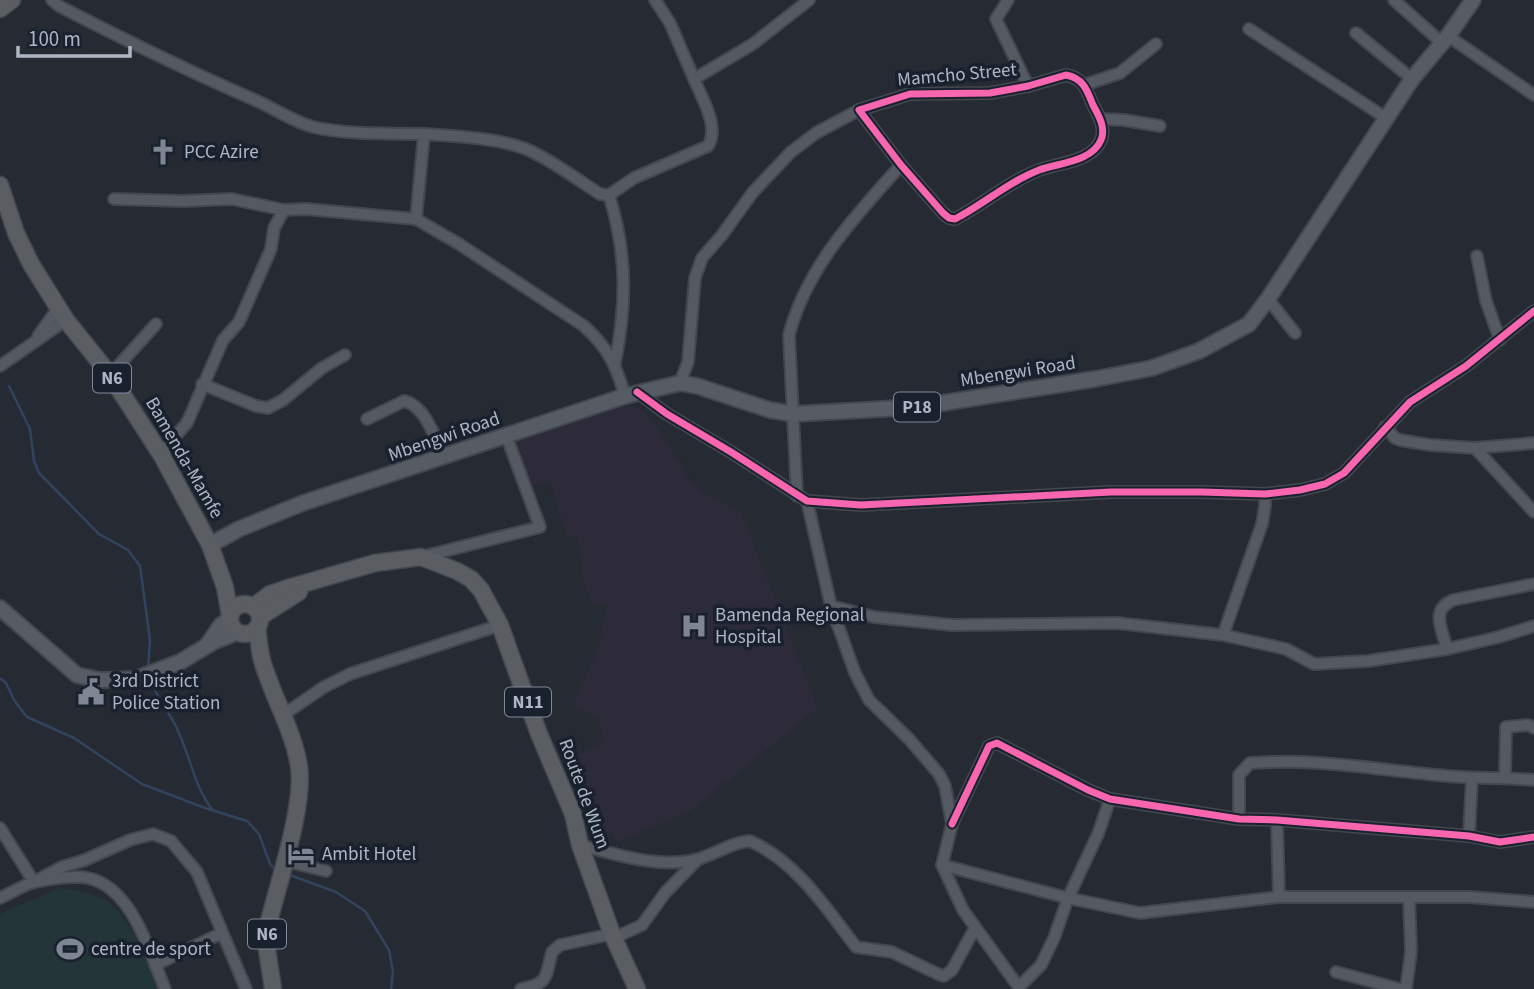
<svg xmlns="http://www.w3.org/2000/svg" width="1534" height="989" viewBox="0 0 1534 989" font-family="'Source Sans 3',sans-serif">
<rect width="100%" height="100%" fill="#262b33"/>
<!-- medical -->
<polygon fill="#2d2b39" points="633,406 645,412 657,427 682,467 689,482 706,494 741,513 818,708 690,811 617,842 612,832 595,839 567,760 604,742 599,717 573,707 599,645 607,606 591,603 583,576 578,538 567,536 550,482 529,485 516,441 614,407"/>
<!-- green -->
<path fill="#233539" d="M60,888C76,891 95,893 108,902C132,920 148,962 158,989H0V914Z"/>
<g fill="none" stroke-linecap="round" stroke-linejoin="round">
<!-- stream -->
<g stroke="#31435e" stroke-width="2.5">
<polyline points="9,386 30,429 34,461 39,473 99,534 128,550 140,566 150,640 148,669"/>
<polyline points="0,678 6,683 14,700 27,717 74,738 142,784 205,808 247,821 259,834 270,864 277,872"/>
<path d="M150,678C156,698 170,712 178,731C190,756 195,789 213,810"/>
<polyline points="287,874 336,892 365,911 389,950 393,972 391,989"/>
</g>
<!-- minor casing -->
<g stroke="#44474e" stroke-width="14">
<g id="minor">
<path d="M52,0L59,6C123,39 188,71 255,100C275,109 292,121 313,127C349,135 388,133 424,134L416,219"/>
<polyline points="655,0 670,23 694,79"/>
<polyline points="1008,0 996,19 1028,86"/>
<polyline points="1394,0 1442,43"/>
<polyline points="1249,29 1386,118"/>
<polyline points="1356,33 1412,79"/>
<polyline points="1448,36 1534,95"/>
<path d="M1066,75C1083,78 1087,90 1093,105C1099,116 1106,128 1101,140C1092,162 1058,163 1039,170C1008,182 984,204 955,219L949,218L943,213L901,165L859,110L910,94L990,93L1028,86Z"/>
<polyline points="1084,85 1120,73 1156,44"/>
<polyline points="1100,119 1124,120 1160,126"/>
<path d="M424,134C454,136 498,138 526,149C552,160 576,179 600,194L609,195C627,253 627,303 615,363"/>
<path d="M609,195L634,178L708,146C720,126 702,99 694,79L753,44L809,0"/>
<path d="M114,199L183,201L232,199L284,210L306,209L416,219L459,244L584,326C609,349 616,365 625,396"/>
<polyline points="1477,256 1486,301 1500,340"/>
<polyline points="1268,299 1295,333"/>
<polyline points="38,336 59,307"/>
<polyline points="0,366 66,320"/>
<polyline points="110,375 156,324"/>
<polyline points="680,383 688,362 695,278 702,258 722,235 753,192 791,152 816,133 859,110"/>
<polyline points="202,384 256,406 268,408 283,400 322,368 345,355"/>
<polyline points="637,392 667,414 731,452 807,501 861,505 1111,492 1202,492 1265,494 1300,490 1325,484 1344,473 1410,402 1466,366 1534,311"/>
<path d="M367,419L404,401C425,405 436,440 444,457"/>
<polyline points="1385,427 1395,438 1400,440 1430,445 1475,448 1534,443"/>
<polyline points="1475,448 1534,512"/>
<polyline points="162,456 170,442 187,423 223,340 239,322 271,249 274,228 284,210"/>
<path d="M797,496L789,335C806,268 856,215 901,165"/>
<polyline points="807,501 831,606 855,673 869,700 909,739 939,774 945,786 952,824 942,865 963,910 1020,989"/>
<polyline points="421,557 540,527 506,435"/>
<polyline points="831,606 874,617 952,625 1117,623 1223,635 1286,649 1314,664 1368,661 1447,649 1499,637 1534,626"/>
<polyline points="1223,635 1262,524 1265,506 1265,494"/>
<path d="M1447,649C1442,629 1430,610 1453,600L1534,584"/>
<polyline points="283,715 324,687 350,674 500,625"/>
<polyline points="1505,777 1506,727 1528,725 1534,728"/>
<path d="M1239,819V775L1250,763C1316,758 1372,769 1437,775C1470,779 1502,777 1534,780"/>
<polyline points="1277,820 1279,897"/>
<polyline points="952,824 989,746 997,743 1088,790 1110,799 1239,819 1277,820 1469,836 1500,842 1534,837"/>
<polyline points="0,828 34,882 62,867 85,860 130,840 153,834 171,841 197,872 246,989"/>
<polyline points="1469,836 1472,778"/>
<path d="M580,845C618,855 660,869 698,859C716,854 732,842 750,841C797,862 826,908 856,947L892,952L940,975L944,976L952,970L975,928"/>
<polyline points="285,861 326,871"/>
<polyline points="942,865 1068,898 1140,913 1279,897 1469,897 1534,902"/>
<path d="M0,898C11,893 23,885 35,882C48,879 75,875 88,878C132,887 150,953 165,989"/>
<polyline points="614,938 642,925 665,893 698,859"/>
<polyline points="155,965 222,933"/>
<polyline points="1336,972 1400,989"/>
<polyline points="1019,987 1041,965 1054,938 1068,898 1098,834 1110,799"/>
<path d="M521,989C550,983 545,977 552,952L560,945L612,934"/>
<polyline points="1406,989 1411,952 1409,897"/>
</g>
</g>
<!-- major casing -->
<g stroke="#434850" stroke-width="18">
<g id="major">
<polyline points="210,545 239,529 303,503 625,396 680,383 697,386 770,410 794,414 917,407 1095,379 1152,368 1199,351 1249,324 1268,299 1412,79 1448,36 1473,0"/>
<polyline points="0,608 77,675 100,680 136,679 180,662 215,641 238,632"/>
<polyline points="208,644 221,625 230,619"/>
</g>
</g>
<!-- highway casing -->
<g stroke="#42474f" stroke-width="19">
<g id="highway">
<polyline points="0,9 12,0"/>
<polyline points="0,185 16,233 31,264 66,320 110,375 162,456 210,545 225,587 230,616"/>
<circle cx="245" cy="619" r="15"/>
<polyline points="253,607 270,594 285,589 375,563 421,557 457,571 471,579 481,590 500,625 539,734 573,814 580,845 612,934 637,989"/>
<polyline points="260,617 299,592"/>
<path d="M257,628C259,639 259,650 262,660C272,696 293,729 299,766C305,806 277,887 267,929L266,943L273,989"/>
</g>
</g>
<!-- minor -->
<use href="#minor" stroke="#555962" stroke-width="10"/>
<!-- major -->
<use href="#major" stroke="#575c64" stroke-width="14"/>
<!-- highway -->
<use href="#highway" stroke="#5a5d61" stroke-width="16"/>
<!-- cycleway casing -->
<g stroke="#19212e" stroke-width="11">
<g id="cycleway">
<path d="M1066,75C1083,78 1087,90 1093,105C1099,116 1106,128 1101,140C1092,162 1058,163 1039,170C1008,182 984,204 955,219L949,218L943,213L901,165L859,110L910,94L990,93L1028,86Z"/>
<polyline points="637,392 667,414 731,452 807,501 861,505 1111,492 1202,492 1265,494 1300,490 1325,484 1344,473 1410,402 1466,366 1534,311"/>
<polyline points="952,824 989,746 997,743 1088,790 1110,799 1239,819 1277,820 1469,836 1500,842 1534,837"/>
</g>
</g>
<!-- cycleway -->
<use href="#cycleway" stroke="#f766af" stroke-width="7"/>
</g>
<!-- icons -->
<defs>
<g id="church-bare" transform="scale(2.1)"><path d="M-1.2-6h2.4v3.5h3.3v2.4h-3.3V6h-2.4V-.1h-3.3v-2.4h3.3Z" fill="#7e8593" stroke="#19212e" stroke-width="2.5" paint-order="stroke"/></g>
<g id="hospital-bare" transform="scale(2.1)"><path d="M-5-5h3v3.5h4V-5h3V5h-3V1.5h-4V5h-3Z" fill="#7e8593" stroke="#19212e" stroke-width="2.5" paint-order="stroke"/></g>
<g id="civic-bare" transform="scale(2.1)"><path d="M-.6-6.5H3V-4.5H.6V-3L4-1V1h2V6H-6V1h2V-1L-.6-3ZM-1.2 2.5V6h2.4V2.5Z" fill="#7e8593" stroke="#19212e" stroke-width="2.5" paint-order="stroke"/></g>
<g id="hotel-bare" transform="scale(2.1)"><path d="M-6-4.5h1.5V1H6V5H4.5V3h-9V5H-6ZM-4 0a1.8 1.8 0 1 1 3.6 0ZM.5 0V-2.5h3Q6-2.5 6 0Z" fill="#7e8593" stroke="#19212e" stroke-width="2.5" paint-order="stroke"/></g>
<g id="stadium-bare" transform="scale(2.1)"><path d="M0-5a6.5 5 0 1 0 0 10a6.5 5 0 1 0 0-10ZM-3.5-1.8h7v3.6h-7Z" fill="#7e8593" stroke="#19212e" stroke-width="2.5" paint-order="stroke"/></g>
</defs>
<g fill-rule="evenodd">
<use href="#church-bare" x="163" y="152"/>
<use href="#hospital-bare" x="694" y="626"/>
<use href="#civic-bare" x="91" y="692"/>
<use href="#hotel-bare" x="301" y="854"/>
<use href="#stadium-bare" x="70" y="949"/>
</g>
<g text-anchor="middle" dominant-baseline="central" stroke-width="7" stroke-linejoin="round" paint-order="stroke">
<!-- shield labels -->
<g fill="#19212e" stroke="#818998" stroke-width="2">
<rect x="93" y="363.5" width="38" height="29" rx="5"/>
<rect x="894" y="392.5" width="46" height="29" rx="5"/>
<rect x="505" y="687.5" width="46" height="29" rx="5"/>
<rect x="248" y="919.5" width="38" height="29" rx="5"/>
</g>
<g font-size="18" font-weight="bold" fill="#aeb6c6">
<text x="112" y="378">N6</text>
<text x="917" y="407">P18</text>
<text x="528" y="702">N11</text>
<text x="267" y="934">N6</text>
</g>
<!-- street labels -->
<g font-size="19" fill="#aeb6c6" stroke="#19212e">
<text transform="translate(957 75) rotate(-5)">Mamcho Street</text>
<text transform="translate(1018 372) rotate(-9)">Mbengwi Road</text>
<text transform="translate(444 437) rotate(-19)">Mbengwi Road</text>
<text transform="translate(184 458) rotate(60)">Bamenda-Mamfe</text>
<text transform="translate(584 794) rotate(70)">Route de Wum</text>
</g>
<!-- poi labels -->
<g font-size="19" fill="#aeb6c6" stroke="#19212e" text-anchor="start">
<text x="184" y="152">PCC Azire</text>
<text x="715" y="615">Bamenda Regional<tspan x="715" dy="22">Hospital</tspan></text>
<text x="112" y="681">3rd District<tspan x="112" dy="22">Police Station</tspan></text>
<text x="322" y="854">Ambit Hotel</text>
<text x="91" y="949">centre de sport</text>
</g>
</g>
<!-- scale -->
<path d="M18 46v10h112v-10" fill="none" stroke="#aeb6c6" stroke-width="3.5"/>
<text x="28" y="46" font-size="21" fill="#aeb6c6" stroke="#19212e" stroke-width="5" paint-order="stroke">100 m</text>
</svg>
